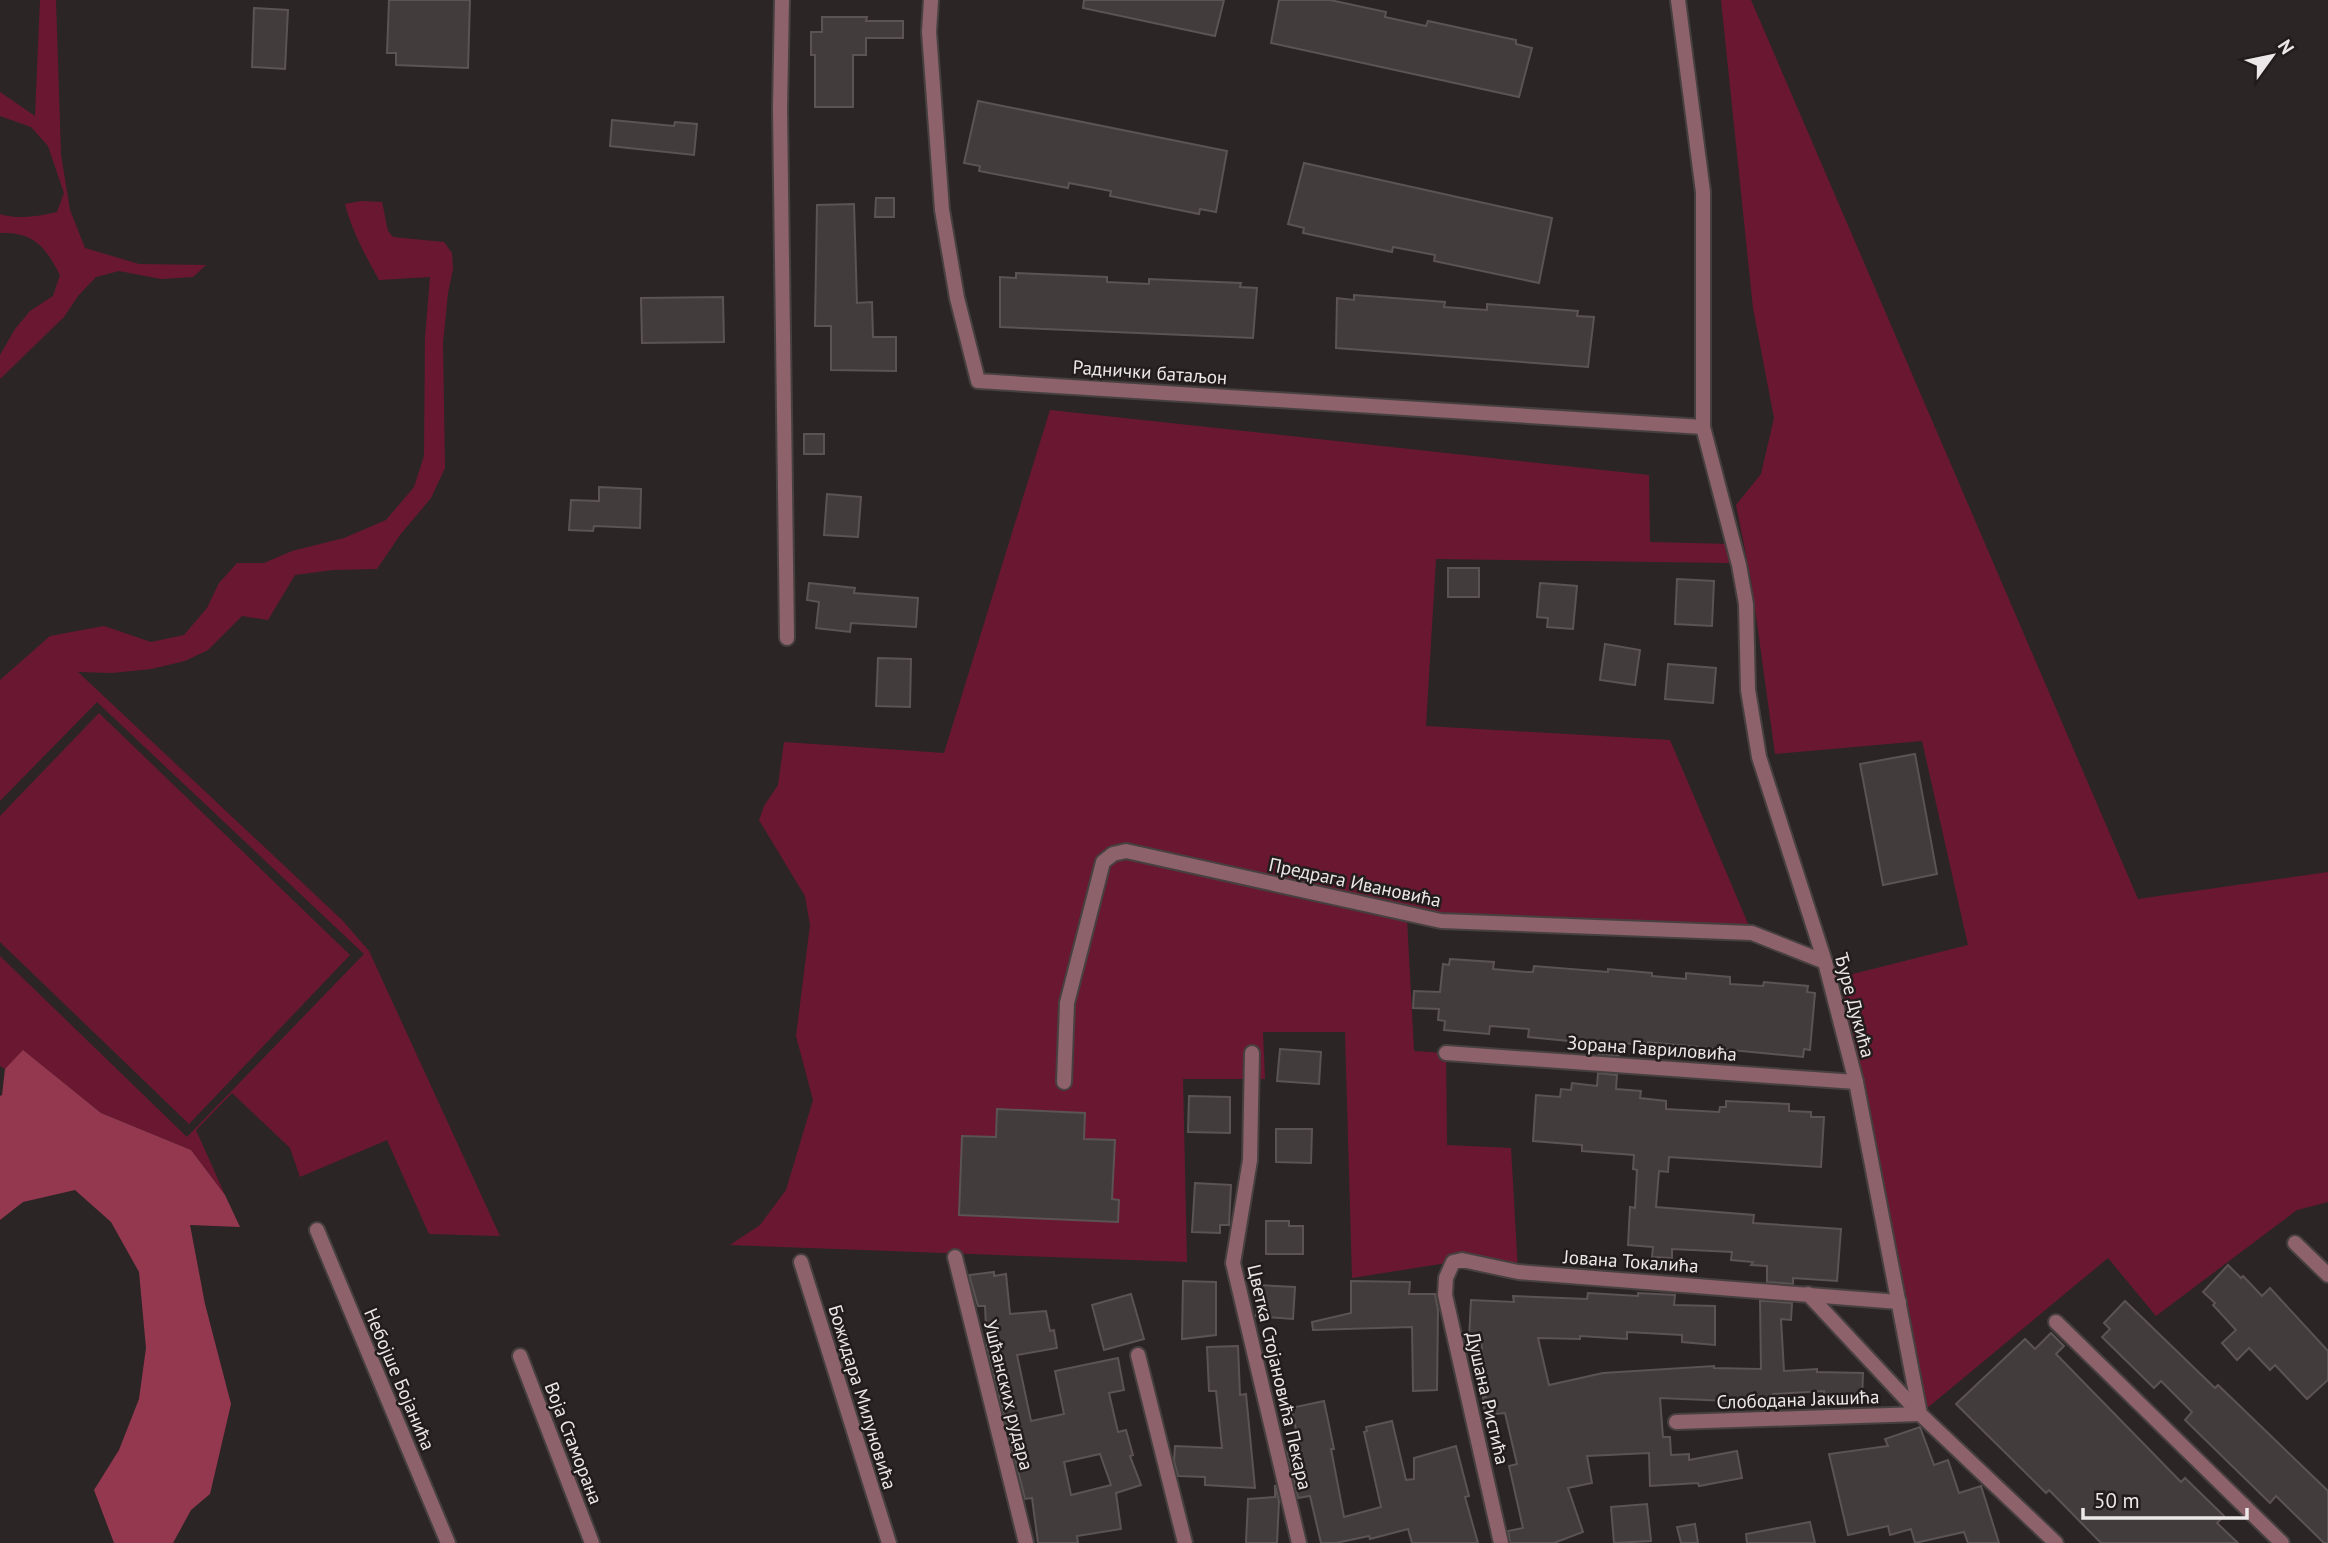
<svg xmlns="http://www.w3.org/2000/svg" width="2328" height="1543" viewBox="0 0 2328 1543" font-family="'PT Sans',sans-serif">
<rect width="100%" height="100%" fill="#2c2526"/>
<!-- green -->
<g fill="#6a1831">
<path d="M40,0H56L61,155L70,210L85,248L139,264L206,265L193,277L161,279L119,271L96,277L78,296L64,317L0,379V355L15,329L30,311L53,296L60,275C45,247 35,232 0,233V214C18,220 40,216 57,212L64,193L48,146L31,127L0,116V92L35,116Z"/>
<polygon points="1721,0 1751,0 2138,899 2328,872 2328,1202 2297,1210 2156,1316 2108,1258 1920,1414 1856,1082 1841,977 1968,945 1922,741 1775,754 1751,580 1736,505 1761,474 1774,418 1753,308"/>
<path d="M361,201L382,202L388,231L393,237L444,242L452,253L453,269L448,293L443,343L445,468L431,498L400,535L377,569L333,570L295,575L268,620L242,616L208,650L185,661L151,669L112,673L78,672L342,920L369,951L500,1236L429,1234L387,1140L300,1177L290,1148L232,1093L196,1130L225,1195L191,1150L101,1113L24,1051L5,1069L0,1066V956L187,1137L364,954L97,702L0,801V680L50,636L104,626L151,642L184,635L207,608L219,583L237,563H264L292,551L344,538L386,520L414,487L424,456L425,338L430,277L379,280C365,255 352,231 345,204Z"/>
<polygon points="1050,410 1649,475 1650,542 1730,544 1729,563 1436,559 1426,726 1670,740 1752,933 1407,919 1414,1051 1446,1053 1447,1145 1511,1148 1518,1272 1453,1262 1352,1278 1345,1032 1263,1032 1265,1079 1183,1079 1187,1262 730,1245 760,1225 786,1190 813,1100 796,1036 810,925 805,896 759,820 764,806 778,785 784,742 944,753"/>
<polygon points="99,713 350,955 189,1124 0,942 0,816"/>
</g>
<!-- forest -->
<polygon fill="#943850" points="23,1050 101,1113 191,1150 225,1195 240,1227 190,1225 205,1304 231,1404 210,1494 191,1510 173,1543 114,1543 94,1490 119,1450 139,1399 146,1348 139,1272 111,1222 75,1190 23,1202 0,1220 0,1096 2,1095 5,1069"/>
<!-- building -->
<g fill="#433c3d" stroke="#5b5354" stroke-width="2" fill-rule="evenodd">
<polygon points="389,0 470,0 468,68 396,65 396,53 387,53"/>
<polygon points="1084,0 1224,0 1215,36 1083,8"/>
<polygon points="1279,0 1330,0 1386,12 1385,17 1426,26 1428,21 1516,40 1516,44 1532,48 1519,97 1271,43"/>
<polygon points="254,8 288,10 285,69 252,67"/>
<polygon points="822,17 867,17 866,21 903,21 903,38 866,38 866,55 853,55 853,107 815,107 815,55 811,55 811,32 822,32"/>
<polygon points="978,101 1227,151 1216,212 1200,209 1199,214 1110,196 1111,191 1069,183 1068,188 979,171 980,166 964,163"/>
<polygon points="612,120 674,126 675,122 697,124 694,155 610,146"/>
<polygon points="1304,163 1552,218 1539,283 1434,261 1435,255 1393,247 1392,252 1303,233 1304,228 1288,224"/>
<polygon points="876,198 894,198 894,217 875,217"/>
<polygon points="854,204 857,303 872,302 873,337 896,337 896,371 831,370 831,326 815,326 817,205"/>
<polygon points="1016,273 1107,277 1107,282 1149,284 1149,279 1241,283 1240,287 1257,288 1253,338 1000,327 1000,277 1016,278"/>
<polygon points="1354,295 1445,302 1444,307 1487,310 1487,304 1578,311 1577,316 1594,317 1588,367 1336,348 1337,298 1354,300"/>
<polygon points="723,297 724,342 642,343 641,298"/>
<rect x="804" y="434" width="20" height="20"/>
<polygon points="599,487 641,489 640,528 594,526 593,531 569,530 571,500 599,501"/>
<polygon points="827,494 861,497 858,537 824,535"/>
<rect x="1448" y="568" width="31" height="29"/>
<polygon points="1677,579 1714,581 1712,626 1675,624"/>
<polygon points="809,583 855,588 854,593 918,598 916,627 851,623 850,632 816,628 819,602 807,600"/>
<polygon points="1540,583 1577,586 1573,629 1547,627 1548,618 1537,617"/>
<polygon points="1605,644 1640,650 1635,685 1600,680"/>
<polygon points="878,658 911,659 910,707 876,706"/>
<polygon points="1668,664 1716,668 1713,703 1665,699"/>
<polygon points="1915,754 1937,874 1883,885 1860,764"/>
<polygon points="1450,959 1494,962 1493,969 1527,972 1533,972 1534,966 1608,972 1608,969 1652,973 1652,976 1686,979 1686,973 1730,977 1730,984 1763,986 1764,982 1808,986 1807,992 1815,993 1810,1050 1804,1049 1803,1057 1648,1042 1648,1045 1620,1043 1619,1056 1599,1054 1600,1044 1528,1037 1529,1029 1490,1026 1489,1034 1444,1030 1445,1021 1438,1020 1439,1009 1413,1008 1414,991 1440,992 1443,964 1449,965"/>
<polygon points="1280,1049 1321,1052 1319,1084 1277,1081"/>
<polygon points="1598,1073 1617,1075 1616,1089 1641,1091 1640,1098 1666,1101 1666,1109 1719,1112 1720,1107 1726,1107 1726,1101 1769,1103 1789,1104 1789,1111 1811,1112 1811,1117 1824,1117 1821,1167 1669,1157 1668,1172 1659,1171 1656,1207 1754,1215 1753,1223 1841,1229 1837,1281 1793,1278 1793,1284 1767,1282 1767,1266 1751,1265 1753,1262 1731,1260 1732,1252 1672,1249 1672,1258 1652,1257 1653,1247 1628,1245 1630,1207 1635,1208 1637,1170 1633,1169 1634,1155 1582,1151 1582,1145 1533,1141 1536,1095 1560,1097 1561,1089 1571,1090 1572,1083 1597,1086"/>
<polygon points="1189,1096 1230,1097 1230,1133 1188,1132"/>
<polygon points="997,1109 1085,1113 1084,1139 1115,1140 1112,1199 1119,1200 1118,1222 959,1215 962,1136 996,1137"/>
<polygon points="1276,1129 1312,1129 1311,1163 1276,1162"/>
<polygon points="1195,1183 1231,1185 1229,1225 1220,1225 1220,1233 1192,1232"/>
<polygon points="1266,1221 1289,1221 1289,1226 1303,1226 1303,1254 1266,1254"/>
<polygon points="2228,1265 2241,1278 2243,1276 2262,1296 2270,1288 2328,1351 2328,1380 2307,1399 2275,1365 2270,1370 2249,1348 2237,1360 2222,1343 2236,1330 2213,1305 2215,1303 2203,1292"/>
<path d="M994,1272V1276L1006,1274L1010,1314L1046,1311L1050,1331L1054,1330L1057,1348L1017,1355L1031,1421L1064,1414L1055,1371L1118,1358L1124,1390L1109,1393L1118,1432L1126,1430L1133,1455L1130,1456L1141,1485L1116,1493L1121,1529L1077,1536L1078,1543H1038L1032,1498L1025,1499L987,1347L985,1306H978L969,1275ZM1100,1454L1111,1485L1071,1495L1064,1462Z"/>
<polygon points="1183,1281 1216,1282 1216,1335 1182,1339"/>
<polygon points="1351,1281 1410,1282 1409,1294 1435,1294 1438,1310 1437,1390 1413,1391 1412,1327 1313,1330 1312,1322 1351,1313"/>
<polygon points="1258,1285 1295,1287 1293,1319 1256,1316"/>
<polygon points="1588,1293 1638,1296 1638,1293 1675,1295 1674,1305 1715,1306 1715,1345 1682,1342 1682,1335 1627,1332 1627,1339 1580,1336 1580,1339 1538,1338 1549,1385 1603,1373 1714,1366 1714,1368 1761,1369 1760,1301 1766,1301 1792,1303 1791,1320 1781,1319 1784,1371 1817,1369 1817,1372 1863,1373 1862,1401 1824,1401 1824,1391 1773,1394 1773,1403 1660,1398 1663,1437 1670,1437 1671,1455 1689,1454 1689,1460 1737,1451 1742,1478 1699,1486 1698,1483 1650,1486 1649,1453 1587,1456 1592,1483 1568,1488 1583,1532 1554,1543 1510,1543 1508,1531 1523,1528 1509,1466 1517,1464 1505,1413 1485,1415 1483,1397 1486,1397 1481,1339 1469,1338 1471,1300 1514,1302 1513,1296 1587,1299"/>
<polygon points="1131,1294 1144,1339 1104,1350 1092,1305"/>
<polygon points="2125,1301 2215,1388 2218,1385 2328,1491 2328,1543 2324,1543 2276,1496 2270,1503 2185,1420 2192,1412 2161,1381 2154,1388 2102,1337 2110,1329 2104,1323"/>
<polygon points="2051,1333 2064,1346 2056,1354 2181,1482 2185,1478 2224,1516 2217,1523 2238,1543 2101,1543 2049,1490 2046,1493 1956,1404 2025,1339 2035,1349"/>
<polygon points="1238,1346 1240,1395 1246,1394 1255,1488 1205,1485 1205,1477 1178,1476 1174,1461 1175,1446 1222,1448 1216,1391 1209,1391 1207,1347"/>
<polygon points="1324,1401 1334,1449 1331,1449 1344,1517 1381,1507 1364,1432 1367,1431 1366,1427 1392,1421 1406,1480 1414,1479 1414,1458 1456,1446 1469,1496 1465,1497 1478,1543 1412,1543 1408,1529 1370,1539 1369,1536 1336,1543 1321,1543 1310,1496 1298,1498 1287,1451 1301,1451 1291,1408"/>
<polygon points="1920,1427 1934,1465 1948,1460 1959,1493 1981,1486 1999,1543 1968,1543 1964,1532 1915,1543 1911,1529 1890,1535 1888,1526 1848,1535 1829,1454 1888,1446 1885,1439"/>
<polygon points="1275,1485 1279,1501 1277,1543 1246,1543 1248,1499 1275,1497"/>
<polygon points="1647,1504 1651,1541 1614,1543 1611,1507"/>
<polygon points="1810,1522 1815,1543 1747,1543 1746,1534"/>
<polygon points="1695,1524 1698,1543 1681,1543 1677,1527"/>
</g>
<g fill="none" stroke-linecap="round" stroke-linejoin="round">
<!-- street casing -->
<g stroke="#474041" stroke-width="18">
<g id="street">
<polyline points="782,0 780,109 787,638"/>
<polyline points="931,0 929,32 942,210 957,298 978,381 1703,427"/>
<polyline points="1678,0 1703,192 1703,427 1739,565 1746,604 1748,690 1759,757 1825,962 1856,1082 1920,1414"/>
<polyline points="1252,1053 1250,1160 1233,1263 1299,1543"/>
<polyline points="1446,1053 1856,1082"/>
<polyline points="1064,1082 1067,1003 1103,862 1113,854 1126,851 1441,921 1752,933 1825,962"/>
<polyline points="317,1230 448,1543"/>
<polyline points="2295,1243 2328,1275"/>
<polyline points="955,1257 1026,1543"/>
<polyline points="801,1262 889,1543"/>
<polyline points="1808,1294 1920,1414 2056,1543"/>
<polyline points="2056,1322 2282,1543"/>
<polyline points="1138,1355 1185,1543"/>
<polyline points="520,1356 592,1543"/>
<polyline points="1676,1422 1920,1414"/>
<polyline points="1501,1543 1445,1295 1446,1278 1453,1262 1462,1260 1518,1272 1899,1302"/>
</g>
</g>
<!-- street -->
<use href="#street" stroke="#8d626a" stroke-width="14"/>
</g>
<g text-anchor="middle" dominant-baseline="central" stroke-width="5" stroke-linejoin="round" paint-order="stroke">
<!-- street labels -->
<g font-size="19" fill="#ece7e8" stroke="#221c1d">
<text transform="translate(1150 372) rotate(4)">Раднички батаљон</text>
<text transform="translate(1355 882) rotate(12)">Предрага Ивановића</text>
<text transform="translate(1855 1005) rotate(75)">Ђуре Дукића</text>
<text transform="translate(1652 1048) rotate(4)">Зорана Гавриловића</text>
<text transform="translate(1631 1261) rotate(4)">Јована Токалића</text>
<text transform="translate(1280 1377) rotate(77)">Цветка Стојановића Пекара</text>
<text transform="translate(400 1379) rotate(67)">Небојше Бојанића</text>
<text transform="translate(1009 1395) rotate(76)">Ушћанских рудара</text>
<text transform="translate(863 1397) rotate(73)">Божидара Милуновића</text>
<text transform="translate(1488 1398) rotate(77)">Душана Ристића</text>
<text transform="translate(1798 1399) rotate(-2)">Слободана Јакшића</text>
<text transform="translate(574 1443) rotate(69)">Воја Стаморана</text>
</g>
</g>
<!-- north arrow -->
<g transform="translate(2272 56) rotate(57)" stroke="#221c1d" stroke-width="5" paint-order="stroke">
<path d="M0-5L12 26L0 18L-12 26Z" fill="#ece7e8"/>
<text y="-10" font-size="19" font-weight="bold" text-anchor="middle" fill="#ece7e8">N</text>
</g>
<!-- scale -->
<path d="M2083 1508v10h164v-10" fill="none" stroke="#ece7e8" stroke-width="3.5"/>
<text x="2094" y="1508" font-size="21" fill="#ece7e8" stroke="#221c1d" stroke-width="5" paint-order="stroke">50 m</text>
</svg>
